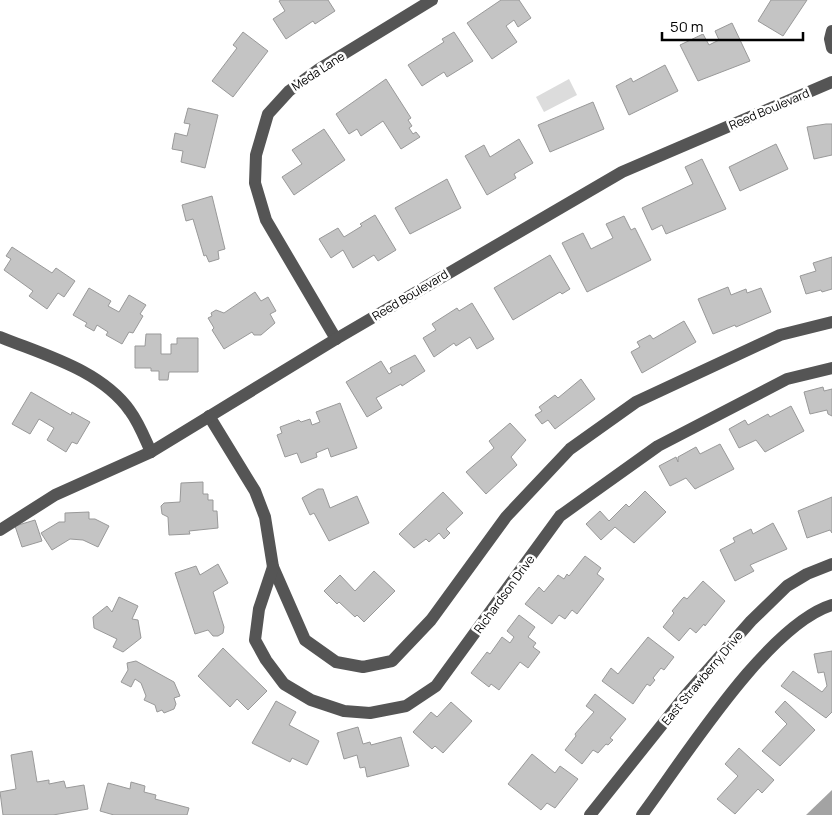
<svg xmlns="http://www.w3.org/2000/svg" width="832" height="815" viewBox="0 0 832 815" font-family="Manrope,sans-serif">
<rect width="100%" height="100%" fill="#fff"/>
<!-- green -->
<polygon fill="#dcdcdc" points="569,79 577,95 544,112 536,97"/>
<!-- water -->
<polygon fill="#a3a3a3" points="832,790 832,815 806,815"/>
<!-- building -->
<g fill="#c4c4c4" stroke="#999">
<polygon points="281,0 328,0 335,11 315,24 313,21 286,39 273,19 285,11 279,1"/>
<polygon points="501,0 519,0 531,18 518,27 514,20 506,26 517,42 492,59 467,23"/>
<polygon points="771,0 807,0 783,36 758,21"/>
<polygon points="732,23 750,61 698,81 680,45 703,34 709,45 719,40 715,31"/>
<polygon points="243,32 268,51 233,97 212,81 237,48 233,45"/>
<polygon points="454,32 473,61 447,77 444,72 422,86 408,65 444,42 442,39"/>
<polygon points="665,65 678,91 629,115 616,86 631,78 633,82"/>
<polygon points="386,79 411,118 408,120 412,126 409,128 413,134 416,132 420,137 401,149 383,121 361,136 357,129 349,134 336,114"/>
<polygon points="593,102 604,129 550,152 538,125"/>
<polygon points="188,108 218,115 205,168 181,162 183,151 172,149 175,133 187,136 190,124 184,123"/>
<polygon points="826,124 832,124 832,155 814,159 807,127"/>
<polygon points="324,129 345,160 294,195 282,177 302,164 292,150"/>
<polygon points="519,139 533,163 514,174 516,178 487,195 465,156 484,145 490,157"/>
<polygon points="776,144 788,169 740,191 729,167"/>
<polygon points="702,159 726,209 666,234 662,225 652,230 642,208 693,184 685,167"/>
<polygon points="447,179 461,208 410,234 395,208"/>
<polygon points="212,196 225,249 218,251 219,259 209,262 206,255 204,256 193,219 186,221 182,205"/>
<polygon points="375,215 396,250 378,261 374,255 353,268 343,250 331,258 319,239 338,228 344,237 362,226 360,224"/>
<polygon points="624,216 631,230 635,228 651,260 587,292 562,243 583,233 591,249 613,238 606,224"/>
<polygon points="12,247 52,273 56,268 75,281 64,297 58,293 47,309 29,296 33,291 4,270 11,259 6,256"/>
<polygon points="550,255 570,289 562,294 560,292 513,320 494,288"/>
<polygon points="832,257 832,289 822,292 821,290 806,294 800,276 816,271 813,263"/>
<polygon points="728,287 731,295 746,289 747,293 761,288 771,312 736,327 735,325 713,334 698,299"/>
<polygon points="89,288 111,301 108,306 119,312 129,295 146,305 140,314 143,316 133,333 129,332 122,344 106,335 108,332 97,325 94,331 85,326 87,323 73,315"/>
<polygon points="255,292 261,301 268,297 276,311 270,314 275,323 261,335 254,335 252,332 224,349 212,330 214,328 208,318 212,316 211,313 216,310 224,313"/>
<polygon points="472,303 494,339 477,349 470,337 456,346 454,343 434,357 423,338 436,330 432,324 457,308 459,311"/>
<polygon points="684,321 696,342 642,373 631,352 640,347 637,342 650,335 653,339"/>
<polygon points="146,334 161,334 161,354 171,354 171,344 177,344 177,338 198,338 198,372 169,372 168,380 159,380 159,371 151,371 151,368 135,368 135,346 145,346"/>
<polygon points="415,355 425,371 402,386 401,384 376,398 382,408 367,417 346,382 381,361 389,374 392,372 390,368"/>
<polygon points="581,379 595,399 555,429 548,420 542,424 535,415 542,411 539,407 555,395 558,398"/>
<polygon points="823,387 824,391 832,389 832,416 828,414 827,410 810,414 804,392"/>
<polygon points="31,392 71,415 72,412 90,422 77,444 72,442 66,452 47,440 54,428 39,419 30,434 12,424"/>
<polygon points="340,403 357,448 331,457 328,448 316,453 317,457 301,463 297,453 285,457 277,435 282,433 280,427 299,420 301,422 310,419 312,425 320,422 316,412"/>
<polygon points="791,406 804,431 765,452 756,440 739,448 729,429 745,420 748,425 768,414 770,417"/>
<polygon points="510,423 526,440 511,457 517,465 486,494 466,472 494,448 489,441"/>
<polygon points="720,444 734,469 695,489 686,478 670,486 659,466 676,457 678,462 678,457 696,447 700,454"/>
<polygon points="203,482 203,494 208,494 208,500 213,500 213,511 217,511 218,528 189,531 190,534 169,535 168,517 162,514 161,506 164,503 180,502 181,483"/>
<polygon points="318,489 323,489 330,508 357,496 369,523 329,541 314,513 310,515 302,498"/>
<polygon points="645,491 666,512 634,543 615,527 601,540 586,524 600,511 609,521 626,504 629,507"/>
<polygon points="443,492 463,513 446,529 450,533 444,539 439,533 429,542 426,539 414,548 399,534"/>
<polygon points="832,497 832,533 830,530 807,538 798,511"/>
<polygon points="89,512 89,519 95,519 109,526 98,547 83,540 70,539 52,550 41,533 59,522 65,522 65,513"/>
<polygon points="35,520 42,541 22,547 15,526"/>
<polygon points="773,523 787,549 750,565 754,571 735,581 720,550 735,542 733,538 751,529 753,534"/>
<polygon points="585,556 601,568 597,574 604,579 577,614 572,610 565,619 559,615 552,624 525,604 539,587 544,592 558,575 564,579 567,574 569,576"/>
<polygon points="218,564 228,583 213,592 224,627 223,633 218,636 213,636 208,630 195,634 175,573 196,566 200,575"/>
<polygon points="374,571 395,591 364,622 357,615 355,617 339,602 337,604 324,591 340,575 355,591"/>
<polygon points="703,581 725,601 705,626 704,624 696,633 690,628 679,641 663,627 674,613 672,611 682,599 684,597 687,599"/>
<polygon points="119,597 138,606 132,619 138,620 141,638 123,652 113,647 117,639 94,628 93,617 107,606 112,612"/>
<polygon points="519,615 535,627 528,637 536,643 533,647 540,652 528,668 520,662 499,690 491,684 489,687 471,673 487,652 490,654 502,637 510,643 514,637 507,631"/>
<polygon points="648,637 674,657 664,670 661,668 653,678 655,680 650,686 647,684 633,704 602,681 611,668 618,674"/>
<polygon points="223,648 267,691 248,710 237,699 230,707 198,676"/>
<polygon points="832,651 832,712 826,718 781,686 793,671 822,692 827,686 824,672 818,673 814,654"/>
<polygon points="136,661 174,682 180,696 174,698 176,704 174,709 164,713 162,710 157,712 155,705 144,700 146,696 141,683 135,679 131,687 121,682 128,670 127,663"/>
<polygon points="595,694 626,719 610,738 613,740 608,745 606,744 598,753 593,750 582,764 565,750 576,736 575,734 594,712 586,706"/>
<polygon points="276,701 296,712 289,725 319,741 307,765 292,758 290,762 252,743"/>
<polygon points="785,701 815,730 780,766 762,751 787,724 775,712"/>
<polygon points="451,702 472,721 443,753 435,746 432,749 413,732 431,712 437,717"/>
<polygon points="358,727 363,744 370,742 371,745 401,737 409,766 367,777 365,767 360,768 357,755 344,759 337,733"/>
<polygon points="739,748 774,780 762,793 758,789 735,814 717,799 738,776 725,764"/>
<polygon points="32,751 37,782 49,780 49,784 64,781 66,788 84,785 88,809 53,815 3,815 0,792 16,789 11,755"/>
<polygon points="532,754 555,773 560,766 578,779 555,808 547,803 541,810 508,784"/>
<polygon points="131,782 145,786 144,792 156,795 155,799 189,808 187,815 114,815 100,811 108,783 130,789"/>
</g>
<g fill="none" stroke-linecap="round" stroke-linejoin="round">
<!-- minor -->
<g stroke="#555" stroke-width="12">
<polyline points="832,31 830,39 832,48"/>
<path d="M0,337C44,355 101,370 130,411C139,423 145,439 151,452"/>
<polyline points="336,339 266,220 255,183 256,155 268,114 289,91 319,69 432,0"/>
<polyline points="209,416 255,491 265,517 273,567 305,640 336,662 363,667 392,661 431,620 506,517 570,449 636,402 780,335 832,322"/>
<polyline points="0,530 55,495 151,452 336,339 622,172 832,82"/>
<polyline points="273,567 259,609 255,640 266,660 284,684 311,700 344,711 370,713 406,706 436,686 560,516 658,446 787,379 832,368"/>
<polyline points="590,815 685,696 751,621 787,586 807,574 832,564"/>
<path d="M642,815C684,759 767,625 832,605"/>
</g>
</g>
<g text-anchor="middle" dominant-baseline="central" stroke-width="5" stroke-linejoin="round" paint-order="stroke">
<!-- street labels -->
<g font-size="12" fill="#000" stroke="#fff">
<text transform="translate(318 71) rotate(-33)">Meda Lane</text>
<text transform="translate(769 109) rotate(-23)">Reed Boulevard</text>
<text transform="translate(410 295) rotate(-31)">Reed Boulevard</text>
<text transform="translate(504 594) rotate(-54)">Richardson Drive</text>
<text transform="translate(702 678) rotate(-50)">East Strawberry Drive</text>
</g>
</g>
<!-- scale -->
<path d="M662 32v8h141v-8" fill="none" stroke="#000000" stroke-width="2.5"/>
<text x="670" y="32" font-size="15" fill="#000000" stroke="#ffffff" stroke-width="4" paint-order="stroke">50 m</text>
</svg>
